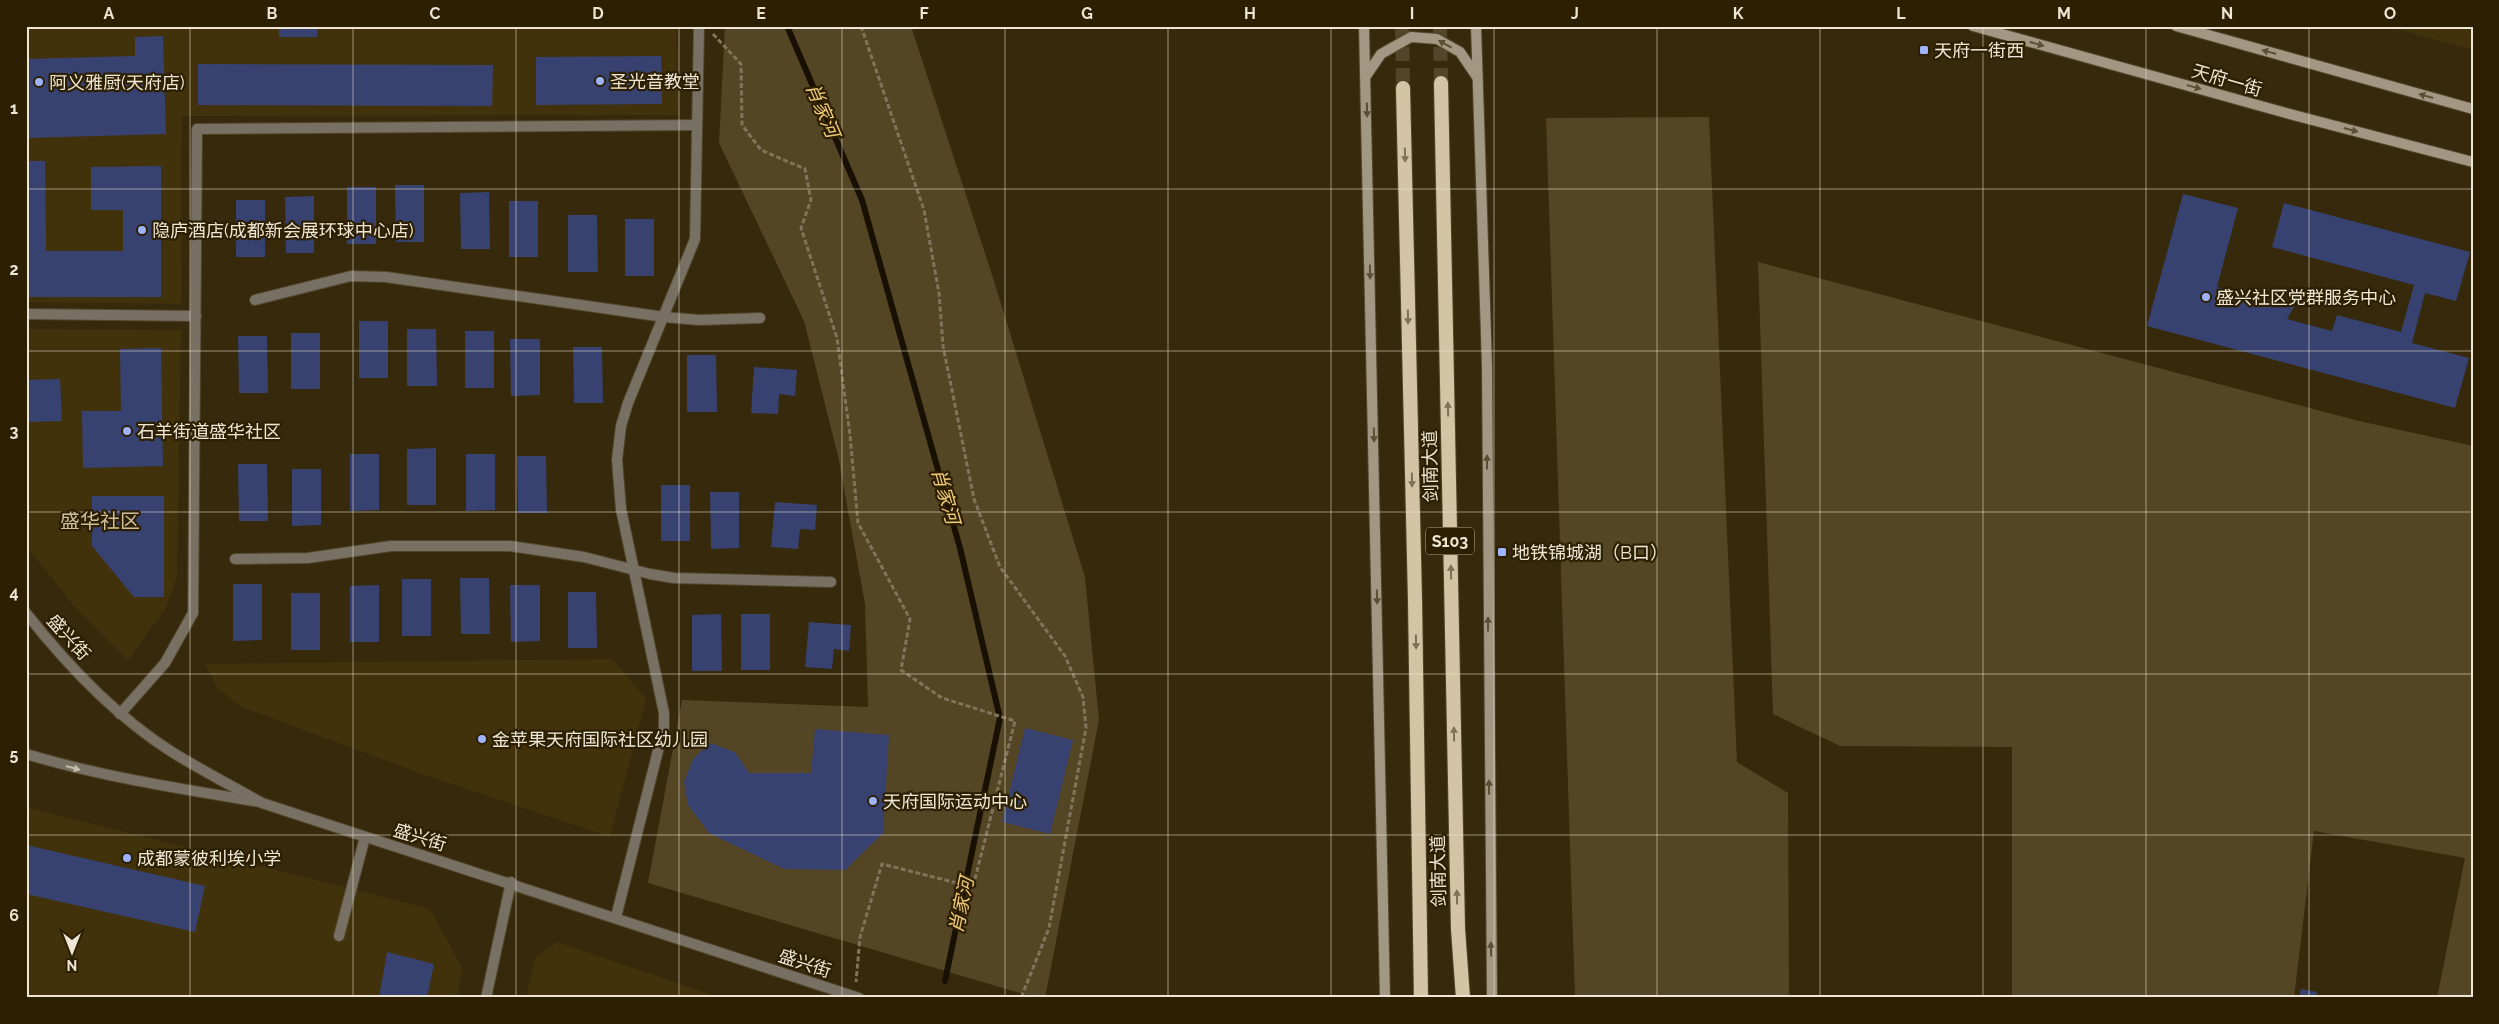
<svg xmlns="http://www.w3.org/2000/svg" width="2499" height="1024" viewBox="0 0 2499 1024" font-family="Raleway,'Noto Sans SC',sans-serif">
<rect width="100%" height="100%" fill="#36290c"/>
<!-- built -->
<g fill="#42320c">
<polygon points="26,26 676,26 679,115 182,116 181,304 26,302"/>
<polygon points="2386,26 2473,26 2473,50"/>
<polygon points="26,329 181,330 177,576 166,608 128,660 79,612 26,546"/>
<polygon points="612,659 646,699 610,837 414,771 242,707 218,689 205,664"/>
<polygon points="26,807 430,909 463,969 457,998 26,998"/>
<polygon points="557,942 721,998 526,998 535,958"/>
</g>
<!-- green -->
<g fill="#544524">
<polygon points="725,26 911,26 994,281 1085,577 1099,720 1045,998 1037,998 648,883 682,700 868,707 865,604 838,456 804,321 719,143"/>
<polygon points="1709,117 1737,762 1788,793 1789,998 1575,998 1546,118"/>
<polygon points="1758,262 2359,421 2473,446 2473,998 2437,998 2465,858 2314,831 2294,998 2012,998 2012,747 1840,746 1773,714"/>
</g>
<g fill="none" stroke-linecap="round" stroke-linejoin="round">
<!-- stream -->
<polyline stroke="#181002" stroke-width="6" points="787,26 862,200 960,548 1000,718 945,981"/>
</g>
<!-- building -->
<g fill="#374271">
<rect x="279" y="26" width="38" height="11"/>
<polygon points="163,36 166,134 26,138 26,59 135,56 135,37"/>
<polygon points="661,56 662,104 536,105 536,57"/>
<polygon points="198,64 493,65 492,106 198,105"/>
<polygon points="26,161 45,161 46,251 123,251 123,210 91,210 91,167 161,166 161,297 26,297"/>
<polygon points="395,185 424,185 424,242 396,242"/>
<rect x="347" y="187" width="29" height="57"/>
<polygon points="489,192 490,249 461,249 460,193"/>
<polygon points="2183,194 2238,208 2217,287 2294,307 2287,319 2332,331 2337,315 2401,332 2414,285 2272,247 2284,203 2470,252 2456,301 2425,293 2412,343 2469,358 2455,408 2147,326"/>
<polygon points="314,196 314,253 286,253 285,197"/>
<rect x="236" y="200" width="29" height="57"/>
<rect x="509" y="201" width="29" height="56"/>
<polygon points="568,215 597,215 598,272 568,272"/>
<rect x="625" y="219" width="29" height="57"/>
<rect x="359" y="321" width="29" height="57"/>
<polygon points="407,329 436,329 437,386 407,386"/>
<rect x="465" y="331" width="29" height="57"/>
<rect x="291" y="333" width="29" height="56"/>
<polygon points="238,336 267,336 268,393 239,393"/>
<polygon points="510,339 540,339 540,395 511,396"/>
<polygon points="573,347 602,347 603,403 574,403"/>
<polygon points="161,348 163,466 83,468 82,411 121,411 120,349"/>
<polygon points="687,355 716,355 717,412 687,412"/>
<polygon points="754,367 797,370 795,396 779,394 778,414 751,413"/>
<polygon points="60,379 62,421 26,422 26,380"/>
<polygon points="436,448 436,505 407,505 407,449"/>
<polygon points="350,454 379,454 379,510 350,511"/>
<polygon points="466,454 495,454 495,510 466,511"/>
<polygon points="517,456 546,456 547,513 518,513"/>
<polygon points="238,464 267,464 268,521 239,521"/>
<polygon points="292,469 321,469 321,525 292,526"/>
<rect x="661" y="485" width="29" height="56"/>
<polygon points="710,492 739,492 739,548 711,549"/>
<polygon points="92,496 164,496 164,597 134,597 92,546"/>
<polygon points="775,502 817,505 815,530 800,529 798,549 771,547"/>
<polygon points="460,578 489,578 490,634 461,634"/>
<rect x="402" y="579" width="29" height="57"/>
<polygon points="233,584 262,584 262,640 233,641"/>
<polygon points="379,585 379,642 350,642 350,586"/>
<polygon points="510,585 540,585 540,641 511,642"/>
<polygon points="568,592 596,592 597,648 568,648"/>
<rect x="291" y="593" width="29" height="57"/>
<polygon points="721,614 722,671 692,671 692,615"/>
<rect x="741" y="614" width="29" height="56"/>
<polygon points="809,622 851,625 849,651 834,649 832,669 805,667"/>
<polygon points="1025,728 1073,740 1050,834 1002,822"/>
<polygon points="815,729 889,735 883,833 845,870 784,869 709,833 688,805 684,782 693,759 710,743 735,752 749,773 811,773"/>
<polygon points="26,845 205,886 195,932 26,894"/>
<polygon points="387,952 434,964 427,998 379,998"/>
<polygon points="2301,989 2317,992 2316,998 2299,998"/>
</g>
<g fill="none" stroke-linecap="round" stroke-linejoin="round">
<!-- trunk-tunnel -->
<g stroke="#52452a" stroke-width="14" stroke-dasharray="14 7" stroke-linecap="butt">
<polyline points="1402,26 1403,88"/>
<polyline points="1440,26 1441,83"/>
</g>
<!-- service casing -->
<g stroke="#53472c" stroke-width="12">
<polyline id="service" points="339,936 365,837"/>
</g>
<!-- minor casing -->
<g stroke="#53472c" stroke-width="12">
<g id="minor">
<polyline points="255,300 351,276 386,277 664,317 699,320 760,318"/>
<polyline points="26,314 196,316"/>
<polyline points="235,559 308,558 391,546 510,546 584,557 650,574 674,578 831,582"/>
<polyline points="120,714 165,663 193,613 197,129 697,125"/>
<path d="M26,754C103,777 181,789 260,802"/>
<polyline points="616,917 664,727 664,713 621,509 617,460 621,426 628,403 695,239 699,26"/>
<polyline points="486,998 511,882"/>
</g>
</g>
<!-- tertiary casing -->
<g stroke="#53472c" stroke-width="12">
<path id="tertiary" d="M26,613C67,665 115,716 172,752C201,770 232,786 262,803L859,998"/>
</g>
<!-- secondary casing -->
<g stroke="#53472c" stroke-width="12">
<g id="secondary">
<polyline points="1364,26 1385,998"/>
<polyline points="1476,26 1487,366 1492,998"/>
<polyline points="1973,26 2286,113 2473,162"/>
<polyline points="2176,26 2473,109"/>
<polyline points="1366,76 1381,54 1411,37 1437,39 1460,52 1477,77"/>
</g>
</g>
<!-- trunk casing -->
<g stroke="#53472c" stroke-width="16">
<g id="trunk">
<polyline points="1441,83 1458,929 1463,998"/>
<polyline points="1403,88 1415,600 1421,998"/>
</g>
</g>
<!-- path -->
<g stroke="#80755c" stroke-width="3" stroke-dasharray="5 2.5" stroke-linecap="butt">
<polyline points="861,26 924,210 939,293 943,346 974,499 1000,567 1065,656 1083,697 1086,728 1049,928 1021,998"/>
<polyline points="713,34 741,64 742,125 761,150 805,169 811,200 801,228 837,338 850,435 858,523 910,619 901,670 942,698 1015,721 973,887 882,864 860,937 856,982"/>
</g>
<!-- service -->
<use href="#service" stroke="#777063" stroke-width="10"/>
<!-- minor -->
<use href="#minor" stroke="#777063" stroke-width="10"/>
<!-- tertiary -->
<use href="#tertiary" stroke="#777063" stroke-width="10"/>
<!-- secondary -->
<use href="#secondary" stroke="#a29782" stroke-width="10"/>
<!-- trunk -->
<use href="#trunk" stroke="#d2c4a5" stroke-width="14"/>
</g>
<!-- one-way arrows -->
<defs><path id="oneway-solid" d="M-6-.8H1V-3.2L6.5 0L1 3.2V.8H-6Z" transform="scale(1.25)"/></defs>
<g fill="#5b4f35">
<use href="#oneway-solid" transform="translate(1445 44) rotate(-151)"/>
<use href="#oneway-solid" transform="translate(2037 44) rotate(16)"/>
<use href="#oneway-solid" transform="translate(2269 52) rotate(-164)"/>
<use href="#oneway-solid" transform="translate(2194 87) rotate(16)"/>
<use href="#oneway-solid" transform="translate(2426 96) rotate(-164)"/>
<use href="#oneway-solid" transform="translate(1367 110) rotate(89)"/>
<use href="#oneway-solid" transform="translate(2351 130) rotate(15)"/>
<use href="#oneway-solid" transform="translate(1370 272) rotate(89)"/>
<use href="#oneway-solid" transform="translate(1374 435) rotate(89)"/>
<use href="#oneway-solid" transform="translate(1487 462) rotate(-90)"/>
<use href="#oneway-solid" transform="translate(1377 597) rotate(89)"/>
<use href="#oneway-solid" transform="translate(1488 624) rotate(-90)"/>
<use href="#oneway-solid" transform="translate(1489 787) rotate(-90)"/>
<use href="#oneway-solid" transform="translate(1491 949) rotate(-91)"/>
</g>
<g fill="#7f7254">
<use href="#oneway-solid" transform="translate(1405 155) rotate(89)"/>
<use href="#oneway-solid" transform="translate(1408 317) rotate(89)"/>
<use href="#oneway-solid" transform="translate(1448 409) rotate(-91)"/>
<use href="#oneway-solid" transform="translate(1412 480) rotate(89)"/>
<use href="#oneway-solid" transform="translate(1451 572) rotate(-91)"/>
<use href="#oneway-solid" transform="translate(1416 642) rotate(89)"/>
<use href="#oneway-solid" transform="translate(1454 734) rotate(-91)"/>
<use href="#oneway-solid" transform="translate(1457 897) rotate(-91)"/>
</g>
<use fill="#c4bdad" href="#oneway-solid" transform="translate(73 768) rotate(15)"/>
<!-- grid -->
<path fill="none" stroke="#eee6d5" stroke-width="1" stroke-opacity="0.55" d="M190,26V998M353,26V998M516,26V998M679,26V998M842,26V998M1005,26V998M1168,26V998M1331,26V998M1494,26V998M1657,26V998M1820,26V998M1983,26V998M2146,26V998M2309,26V998M26,189H2473M26,351H2473M26,512H2473M26,674H2473M26,835H2473"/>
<!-- markers -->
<g fill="#9fb3fd" stroke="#2c1f02" stroke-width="2">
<rect x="1919" y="45" width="10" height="10" rx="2.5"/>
<circle cx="600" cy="81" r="5"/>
<circle cx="39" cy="82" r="5"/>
<circle cx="142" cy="230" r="5"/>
<circle cx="2206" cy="297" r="5"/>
<circle cx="127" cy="431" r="5"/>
<rect x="1497" y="547" width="10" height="10" rx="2.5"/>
<circle cx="482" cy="739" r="5"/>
<circle cx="873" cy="801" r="5"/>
<circle cx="127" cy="858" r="5"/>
</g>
<g text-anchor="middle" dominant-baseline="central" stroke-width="4.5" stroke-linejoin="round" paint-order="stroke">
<!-- shield labels -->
<rect fill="#2c1f02" stroke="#b4aa96" stroke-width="1" x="1426" y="527.5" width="48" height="27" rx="4"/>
<g font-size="16" font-weight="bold" fill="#eee6d5">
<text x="1450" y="541">S103</text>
</g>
<!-- poi labels -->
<g font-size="18" fill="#eee6d5" stroke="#2c1f02" text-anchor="start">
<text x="1934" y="50">天府一街西</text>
<text x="610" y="81">圣光音教堂</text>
<text x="49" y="82">阿义雅厨(天府店)</text>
<text x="152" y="230">隐庐酒店(成都新会展环球中心店)</text>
<text x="2216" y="297">盛兴社区党群服务中心</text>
<text x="137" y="431">石羊街道盛华社区</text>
<text x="1512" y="552">地铁锦城湖（B口）</text>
<text x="492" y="739">金苹果天府国际社区幼儿园</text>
<text x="883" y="801">天府国际运动中心</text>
<text x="137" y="858">成都蒙彼利埃小学</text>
</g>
<!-- street labels -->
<g font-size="18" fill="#eee6d5" stroke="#2c1f02">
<text transform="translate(2227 80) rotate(16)">天府一街</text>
<text transform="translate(1430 466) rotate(-91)">剑南大道</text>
<text transform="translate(69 637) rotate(48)">盛兴街</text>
<text transform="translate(420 837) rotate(17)">盛兴街</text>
<text transform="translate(1438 871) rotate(-91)">剑南大道</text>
<text transform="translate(805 963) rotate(18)">盛兴街</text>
</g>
<!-- water labels -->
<g font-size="19" font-style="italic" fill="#f0c976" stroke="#2c1f02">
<text transform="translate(823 110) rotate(67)">肖家河</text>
<text transform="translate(946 496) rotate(74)">肖家河</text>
<text transform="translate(961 905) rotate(-78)">肖家河</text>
</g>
<!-- quarter labels -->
<g font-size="20" fill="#cebe9e" stroke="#2c1f02">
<text x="100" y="521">盛华社区</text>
</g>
</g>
<!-- border -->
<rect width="2499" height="1024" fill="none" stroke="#2c1f02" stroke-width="55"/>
<!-- north arrow -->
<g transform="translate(72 952) rotate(180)" stroke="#2c1f02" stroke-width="4" paint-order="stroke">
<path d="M0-4L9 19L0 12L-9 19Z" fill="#eee6d5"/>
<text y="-8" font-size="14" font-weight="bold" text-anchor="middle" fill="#eee6d5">N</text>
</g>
<rect x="28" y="28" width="2444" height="968" fill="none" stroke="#eee6d5" stroke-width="2"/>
<g font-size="16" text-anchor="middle" font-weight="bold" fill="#eee6d5">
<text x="109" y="19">A</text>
<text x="272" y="19">B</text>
<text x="435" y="19">C</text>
<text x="598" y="19">D</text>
<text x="761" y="19">E</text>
<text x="924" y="19">F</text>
<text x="1087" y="19">G</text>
<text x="1250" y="19">H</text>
<text x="1412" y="19">I</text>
<text x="1575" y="19">J</text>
<text x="1738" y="19">K</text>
<text x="1901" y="19">L</text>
<text x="2064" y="19">M</text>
<text x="2227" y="19">N</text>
<text x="2390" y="19">O</text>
<text x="14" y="114">1</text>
<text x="14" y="275">2</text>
<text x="14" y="437">3</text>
<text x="14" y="598">4</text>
<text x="14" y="760">5</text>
<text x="14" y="921">6</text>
</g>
</svg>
